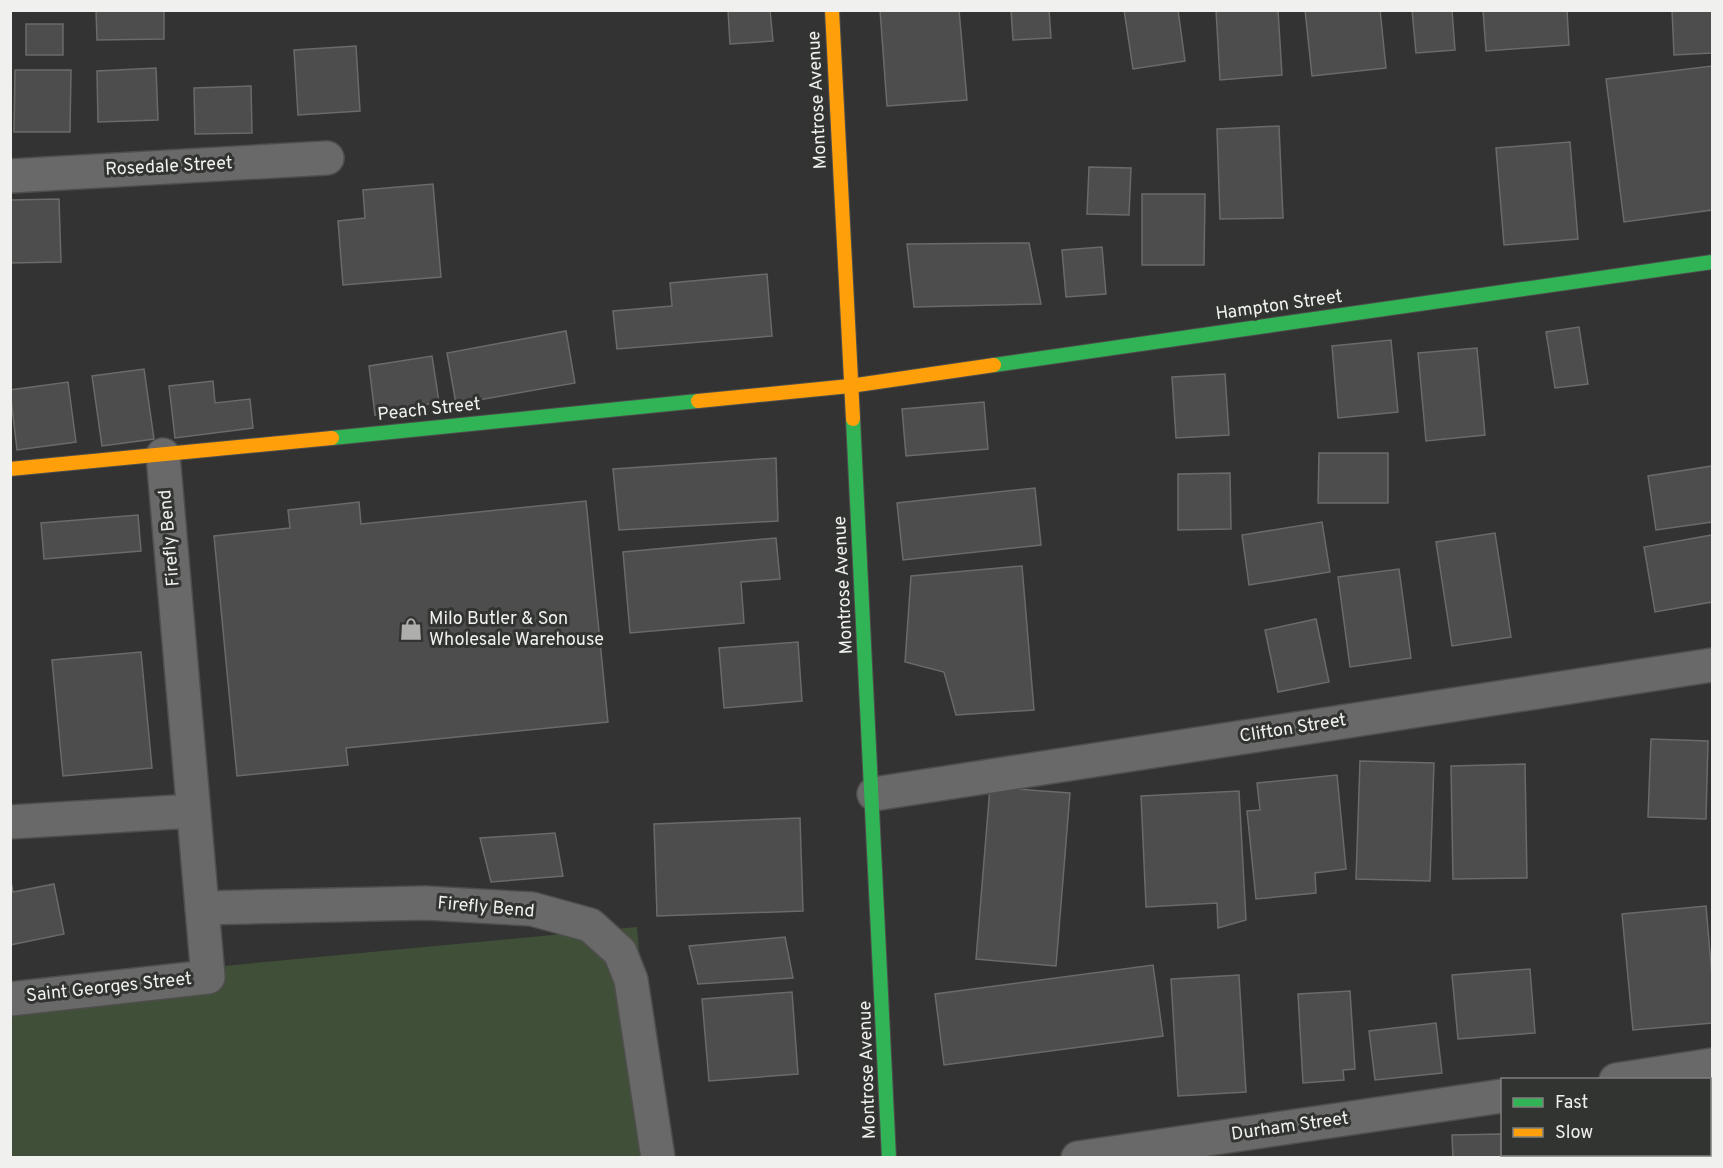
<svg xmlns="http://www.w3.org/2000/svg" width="1723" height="1168" viewBox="0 0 1723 1168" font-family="Overpass,sans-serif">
<rect width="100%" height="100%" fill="#323332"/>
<!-- green -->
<polygon fill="#404f37" points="637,927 656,1157 11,1158 11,986"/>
<!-- building -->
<g fill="#4c4d4c" stroke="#6a6b69" stroke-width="1.5">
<polygon points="96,10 164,10 164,39 97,40"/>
<polygon points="728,10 770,10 773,41 730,44"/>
<polygon points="880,10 959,10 967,100 887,106"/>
<polygon points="1011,10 1049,10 1051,38 1013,40"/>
<polygon points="1124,10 1178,10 1185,61 1133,69"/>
<polygon points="1216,10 1278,10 1282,75 1220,80"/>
<polygon points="1305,10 1380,10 1386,68 1312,76"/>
<polygon points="1412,10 1452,10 1455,50 1416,53"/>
<polygon points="1483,10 1567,10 1569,45 1486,51"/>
<polygon points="1672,10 1712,10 1712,53 1674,55"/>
<rect x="26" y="24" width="37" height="31"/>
<polygon points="356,46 360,111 298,115 294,50"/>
<polygon points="1712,66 1712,210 1624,222 1606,79"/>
<polygon points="156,68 158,120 98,122 97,71"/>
<polygon points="15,70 71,70 70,132 14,132"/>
<polygon points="251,86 252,133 195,134 194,88"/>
<polygon points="1279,126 1283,218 1220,219 1217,129"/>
<polygon points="1570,142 1578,239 1504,245 1496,148"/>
<polygon points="1089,167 1131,168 1129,215 1087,214"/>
<polygon points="433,184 441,277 343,285 338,221 365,218 363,190"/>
<polygon points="1142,194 1205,194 1204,265 1142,265"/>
<polygon points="59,199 61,262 10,263 10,200"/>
<polygon points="1029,243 1041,304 914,307 907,244"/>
<polygon points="1102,247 1106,294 1066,297 1062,250"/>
<polygon points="767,274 772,336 617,349 613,311 672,306 670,283"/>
<polygon points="1579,327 1588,384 1555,388 1546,332"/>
<polygon points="566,331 575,383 456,404 447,353"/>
<polygon points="1391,340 1398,412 1338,418 1332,346"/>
<polygon points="1477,348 1485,435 1426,441 1418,353"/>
<polygon points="432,356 439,402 375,415 369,366"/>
<polygon points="144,369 154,439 102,446 92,376"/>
<polygon points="1225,374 1229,435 1176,438 1172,377"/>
<polygon points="213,381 215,403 250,399 253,428 175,438 169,386"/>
<polygon points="68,382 76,442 17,450 10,390"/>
<polygon points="984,402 988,449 906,456 902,409"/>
<polygon points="1319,453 1388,453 1388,503 1318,503"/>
<polygon points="776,458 778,521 619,530 613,469"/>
<polygon points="1712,466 1712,522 1656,530 1648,476"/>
<polygon points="1230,473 1231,529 1178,530 1178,474"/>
<polygon points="1035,488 1041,545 903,560 897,503"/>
<polygon points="586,501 608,722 346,748 348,765 237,776 214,536 290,528 288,510 359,502 361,524"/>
<polygon points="138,515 141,551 44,559 41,523"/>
<polygon points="1322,522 1330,572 1249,585 1242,535"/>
<polygon points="1495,533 1511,637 1452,646 1436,542"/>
<polygon points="1712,535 1712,602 1655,612 1644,547"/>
<polygon points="776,538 780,579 741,582 744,623 630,633 623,552"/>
<polygon points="1022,566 1034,710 956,715 944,672 905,662 911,576"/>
<polygon points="1399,569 1411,658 1350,667 1338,577"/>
<polygon points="1316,619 1329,682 1278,692 1265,630"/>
<polygon points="798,642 802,701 724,708 719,648"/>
<polygon points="141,652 152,768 63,776 52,660"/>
<polygon points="1651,739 1708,741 1706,819 1648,817"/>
<polygon points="1360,761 1434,763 1430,881 1356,879"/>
<polygon points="1525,764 1527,878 1453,879 1451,766"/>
<polygon points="1337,775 1346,869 1315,873 1316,893 1256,899 1247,811 1260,810 1257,783"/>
<polygon points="990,787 1070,793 1056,966 976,959"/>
<polygon points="1239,791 1246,920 1218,928 1217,903 1146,907 1141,796"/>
<polygon points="800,818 803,911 657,916 654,824"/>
<polygon points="555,833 563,876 491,882 480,838"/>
<polygon points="10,876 13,892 54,884 64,934 10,945"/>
<polygon points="1706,906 1712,977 1712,1023 1633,1030 1622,914"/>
<polygon points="785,937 793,978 698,984 689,946"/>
<polygon points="1153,965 1163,1036 944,1065 935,994"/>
<polygon points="1530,969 1535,1033 1458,1039 1452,975"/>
<polygon points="1239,975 1246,1092 1178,1096 1171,979"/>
<polygon points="1350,991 1355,1069 1343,1070 1344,1080 1303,1083 1298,994"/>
<polygon points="792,992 798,1074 709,1081 702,999"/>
<polygon points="1436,1023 1442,1073 1375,1080 1369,1031"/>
<polygon points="1712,1108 1712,1158 1685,1158 1684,1154 1710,1154 1710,1109"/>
<polygon points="1502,1134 1502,1154 1514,1154 1514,1158 1453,1158 1452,1135"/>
<rect x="1558" y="1154" width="55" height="4"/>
</g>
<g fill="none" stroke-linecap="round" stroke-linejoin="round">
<!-- street casing -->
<g stroke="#4e4e4d" stroke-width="36">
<g id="street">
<polyline points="10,176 327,158"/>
<polyline points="874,794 1712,665"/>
<polyline points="10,822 193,811"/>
<polyline points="202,908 425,903 532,909 590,925 620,952 631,980 658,1158"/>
<polyline points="10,999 208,977 163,455"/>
<polyline points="1616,1080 1712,1065"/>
<polyline points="1078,1158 1502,1096"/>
</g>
</g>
<!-- fast casing -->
<g stroke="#4e4e4d" stroke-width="16">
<g id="fast">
<polyline points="994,365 1712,262"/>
<polyline points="853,419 889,1158"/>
<polyline points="332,438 698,401"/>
</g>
</g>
<!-- slow casing -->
<g stroke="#4e4e4d" stroke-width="16">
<g id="slow">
<polyline points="832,10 853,419"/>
<polyline points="698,401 850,386 994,365"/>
<polyline points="10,469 332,438"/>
</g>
</g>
<!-- street -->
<use href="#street" stroke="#686968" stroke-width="33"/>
<!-- fast -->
<use href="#fast" stroke="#30b455" stroke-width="14"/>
<!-- slow -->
<use href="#slow" stroke="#ff9f0a" stroke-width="14"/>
</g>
<!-- icons -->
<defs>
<g id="shop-bare" transform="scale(1.8)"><path d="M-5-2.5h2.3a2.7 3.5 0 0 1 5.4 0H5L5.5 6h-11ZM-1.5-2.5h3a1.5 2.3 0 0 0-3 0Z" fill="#aeaead" stroke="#323431" stroke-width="2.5" paint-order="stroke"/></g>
</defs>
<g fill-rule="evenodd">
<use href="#shop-bare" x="411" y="629"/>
</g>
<g text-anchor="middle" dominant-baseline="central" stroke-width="6" stroke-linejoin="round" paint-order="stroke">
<!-- street labels -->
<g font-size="18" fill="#f0f1ef" stroke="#323431">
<text transform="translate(818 100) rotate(-93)">Montrose Avenue</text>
<text transform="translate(169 167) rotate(-3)">Rosedale Street</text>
<text transform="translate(1279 306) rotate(-8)">Hampton Street</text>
<text transform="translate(429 410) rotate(-6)">Peach Street</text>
<text transform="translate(170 538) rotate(-95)">Firefly Bend</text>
<text transform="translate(844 585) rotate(-93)">Montrose Avenue</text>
<text transform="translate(1293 729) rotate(-9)">Clifton Street</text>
<text transform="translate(486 908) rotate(5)">Firefly Bend</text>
<text transform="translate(109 988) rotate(-6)">Saint Georges Street</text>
<text transform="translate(868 1070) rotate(-92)">Montrose Avenue</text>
<text transform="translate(1290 1127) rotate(-8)">Durham Street</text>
</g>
<!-- poi labels -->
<g font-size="18" fill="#f0f1ef" stroke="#323431" text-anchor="start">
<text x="429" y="619">Milo Butler &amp; Son<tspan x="429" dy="21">Wholesale Warehouse</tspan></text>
</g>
</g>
<!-- border -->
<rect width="1723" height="1168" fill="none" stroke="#f0f1ef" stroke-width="24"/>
<!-- legend -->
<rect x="1501" y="1078" width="210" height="78" fill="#323431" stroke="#7e807d" stroke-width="1.5"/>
<rect x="1513" y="1098" width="30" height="9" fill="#30b455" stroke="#7e807d" stroke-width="1.5"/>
<text x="1555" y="1108" font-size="18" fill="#f0f1ef">Fast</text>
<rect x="1513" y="1128" width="30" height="9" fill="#ff9f0a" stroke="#7e807d" stroke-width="1.5"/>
<text x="1555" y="1138" font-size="18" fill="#f0f1ef">Slow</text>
</svg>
